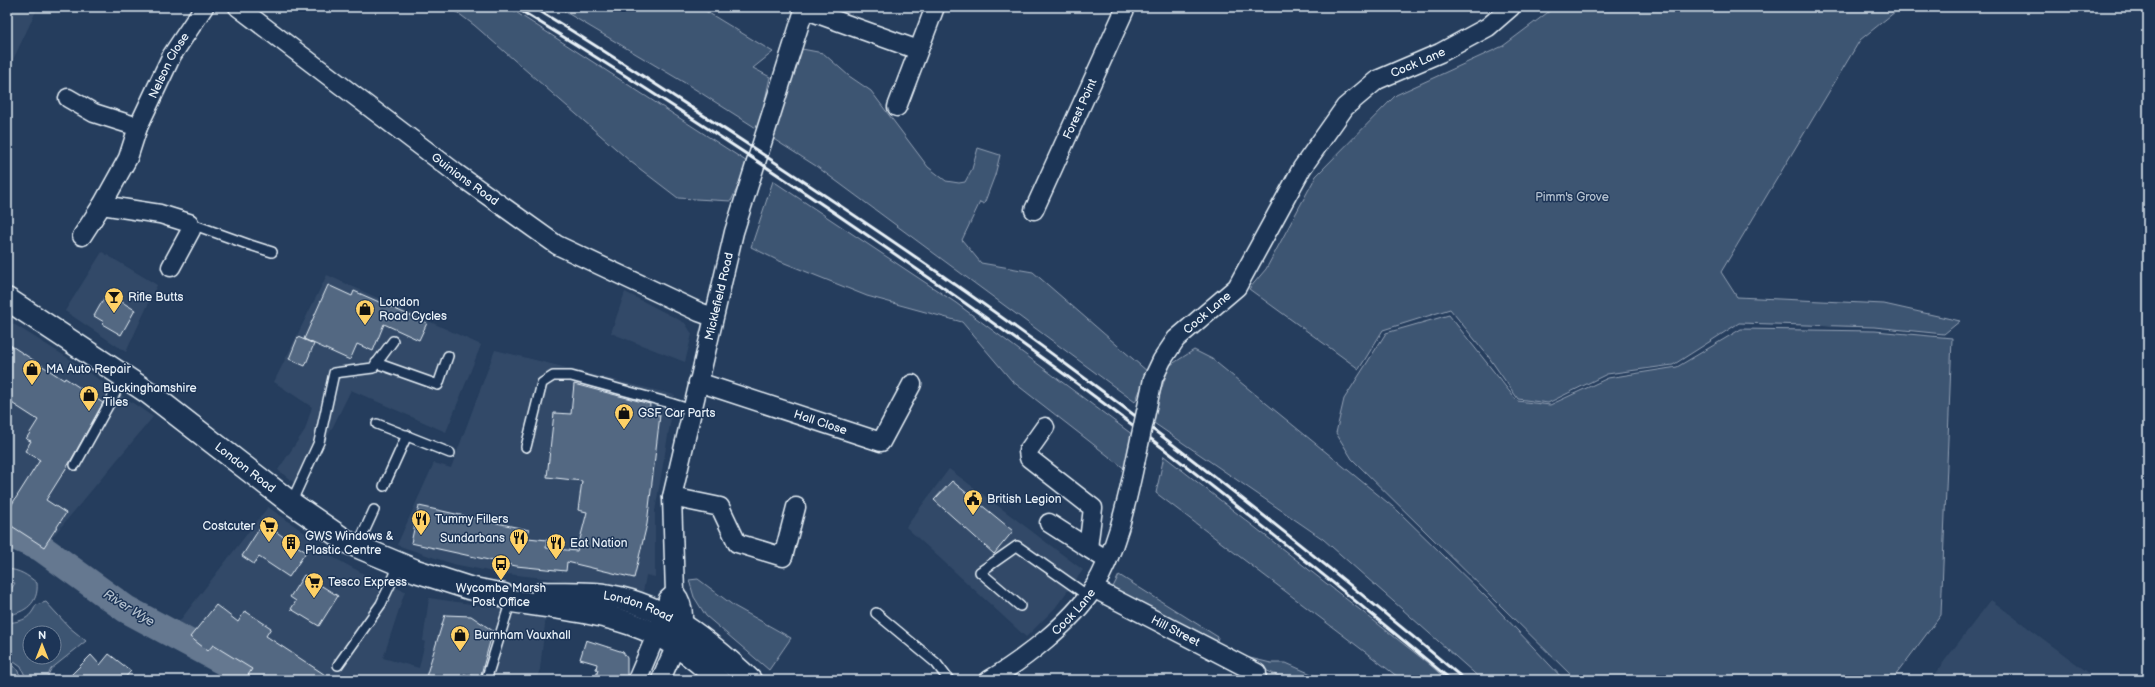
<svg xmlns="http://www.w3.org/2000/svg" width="2155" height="687" viewBox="0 0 2155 687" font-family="'Balsamiq Sans',sans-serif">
<rect width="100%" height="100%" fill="#253d5d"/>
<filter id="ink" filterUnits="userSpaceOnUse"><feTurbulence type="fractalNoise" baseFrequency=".025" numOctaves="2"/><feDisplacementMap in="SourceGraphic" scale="8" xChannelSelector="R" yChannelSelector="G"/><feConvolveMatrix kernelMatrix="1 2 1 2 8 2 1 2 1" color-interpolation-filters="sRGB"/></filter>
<g filter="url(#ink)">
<!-- built -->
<g fill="#334a68">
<polygon points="7,7 38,7 7,72"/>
<polygon points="102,252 157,285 126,352 65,311"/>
<polygon points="327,275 481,345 446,432 351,390 302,489 278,470 305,430 312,407 274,382"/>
<polygon points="625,292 685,323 692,334 685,362 611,333"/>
<polygon points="7,320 68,358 153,417 39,553 7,534"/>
<polygon points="495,350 675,395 655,511 655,577 646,575 643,592 590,583 499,573 453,564 397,545 434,463 451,468"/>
<polygon points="949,469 1083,570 1055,608 1026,637 906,527"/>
<polygon points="268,507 312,538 308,544 379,582 405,591 383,658 419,668 425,642 423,641 429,598 546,615 540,669 536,680 249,680 203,656 187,652 164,641"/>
<polygon points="1991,600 2098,680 1930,680"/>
</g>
<!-- green -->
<g fill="#3e5472" stroke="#93a2b5" fill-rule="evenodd">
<polygon points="450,7 508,7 749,163 731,201 678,198 631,162 474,25"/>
<polygon points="557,7 699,7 773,52 753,68 770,77 764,105 779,114 802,49 823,53 849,76 871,91 928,167 946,181 959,183 965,182 972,169 978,148 1000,155 995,175 984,204 980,202 962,240 981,263 1033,272 1148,372 1135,402 816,166 690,86"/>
<polygon points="1555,7 1901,7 1860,40 1721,272 1737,297 1884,304 1960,321 1944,334 1874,327 1739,323 1673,365 1607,374 1548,403 1518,399 1488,356 1450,309 1383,330 1359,369 1249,289 1266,269 1316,176 1396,95 1503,46"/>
<polygon points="773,181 956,303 1133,435 1125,469 1012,381 962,322 867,296 777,260 751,247"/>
<polygon points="1449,315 1517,401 1550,405 1608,378 1677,367 1741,329 1875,331 1952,338 1941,615 1892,680 1576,680 1352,459 1336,433 1344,399 1386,333"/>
<polygon points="1194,350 1212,359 1398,511 1487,598 1564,680 1482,680 1323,539 1151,421 1169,366"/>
<polygon points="1164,456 1429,664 1447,680 1402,680 1156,493"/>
<path d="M7,569C20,570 27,575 37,583C39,603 25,613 7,615V596L15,583L7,581Z"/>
<polygon points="1119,575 1218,637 1217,641 1112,589"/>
<polygon points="698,579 734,606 791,638 769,670 706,616 694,597 689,580"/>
<path d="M46,602L69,627L86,641L51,669L46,680H27L21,667L7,657V623C22,621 29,620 36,605ZM30,633H54V657H30Z"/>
<polygon points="1237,655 1271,663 1286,663 1325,680 1287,680 1235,656"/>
<polygon points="7,663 16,668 23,680 7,680"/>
</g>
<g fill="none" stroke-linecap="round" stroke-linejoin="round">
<!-- river -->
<polyline stroke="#657890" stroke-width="28" points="7,533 40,547 126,609 234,667 253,680"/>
</g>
<!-- building -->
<g fill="#536782" stroke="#e8f1f8">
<polygon points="328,285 352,296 354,291 427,323 419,340 384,324 373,351 357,344 350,360 304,339"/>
<polygon points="107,293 135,310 121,335 102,324 104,322 94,316"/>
<polygon points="298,337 314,344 305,366 289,359"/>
<polygon points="7,343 64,380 65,378 103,403 70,462 46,500 66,513 44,547 7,523 7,512 40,460 25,451 31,441 26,439 38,420 7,400"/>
<polygon points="574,384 650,404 649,414 660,415 647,524 634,578 567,562 566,571 516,566 411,543 419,506 529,530 528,538 547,540 546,548 577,551 587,512 578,510 582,481 547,477 554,413 571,414"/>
<polygon points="952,481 1013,531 994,554 934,500"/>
<polygon points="263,523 306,552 289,577 259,557 254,564 242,556"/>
<polygon points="304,575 338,596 319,626 291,609 296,601 290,597"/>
<polygon points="216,605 238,622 245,611 271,628 266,636 333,680 245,680 252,669 213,645 208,651 190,637"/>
<polygon points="445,615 471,616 493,631 480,678 464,674 462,680 425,680"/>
<polygon points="586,640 623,652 627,658 627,678 621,676 620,680 595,680 598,670 596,669 597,664 580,659"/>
<polygon points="109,654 131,671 123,680 66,680 91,655 100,665"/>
</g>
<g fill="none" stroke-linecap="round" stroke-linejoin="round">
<!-- lane casing -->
<g stroke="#e8f1f8" stroke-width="12">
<g id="lane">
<polyline points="189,223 250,245 272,252"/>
<polyline points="376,363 438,385 448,356"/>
<polyline points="377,424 450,453"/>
<polyline points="526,447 542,383 553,376 571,376 670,403 692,410"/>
<polyline points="75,465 124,377"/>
<polyline points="384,486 407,435"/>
<polyline points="291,503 319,442 334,373 373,368 393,341"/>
<polyline points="357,547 374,510"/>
<polyline points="1020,606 980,572 1017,546 1088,596"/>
<polyline points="876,613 936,663 949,680"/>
<polyline points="338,665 381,604 400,564"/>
<polyline points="486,680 511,600"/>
</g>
</g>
<!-- street casing -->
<g stroke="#e8f1f8" stroke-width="21">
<g id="street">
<path id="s1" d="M238,7L456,173L557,245L699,312L713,317"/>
<polyline points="804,9 918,50"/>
<polyline points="68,98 94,113 138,127"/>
<polyline points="897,107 935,7"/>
<polyline points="102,205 160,214 189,223 191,230 171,267"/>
<path id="s2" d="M1034,210L1126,7"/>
<path id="s3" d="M82,236L102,205L128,158L138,127L172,55L204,7"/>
<path id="s4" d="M1153,379L1162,360L1176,339L1237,287L1302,168L1345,107L1377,80L1440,53L1488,27L1511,7"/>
<path id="s5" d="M698,382L881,442L912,384"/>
<polyline points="1045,427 1028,451 1029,458 1093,508 1088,548 1107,560"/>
<polyline points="672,497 720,507 737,543 783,557 796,507"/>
<polyline points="1049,523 1088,548"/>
<path id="s6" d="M1093,588L1257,673"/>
<polyline points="637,680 665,614 668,599 675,593"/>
<path id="s7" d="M661,680C670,654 696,618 675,593L672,497L734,232L805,7"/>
<path id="s8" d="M989,680C1022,661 1072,622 1093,589C1116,552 1126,505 1135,463"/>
</g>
</g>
<!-- primary casing -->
<g stroke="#e8f1f8" stroke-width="25">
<g id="primary">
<path id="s9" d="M7,299L149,393L291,503L349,543L416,571L469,588L504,595L511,601C594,613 655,616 718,680"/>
<path id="s10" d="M543,593C564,594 588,592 610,596C667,606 709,642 750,680"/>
</g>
</g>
<!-- lane -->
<use href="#lane" stroke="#1d3557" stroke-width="9"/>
<!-- street -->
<use href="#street" stroke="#1d3557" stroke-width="18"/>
<!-- primary -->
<use href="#primary" stroke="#1d3557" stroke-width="22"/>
<!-- rail -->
<g stroke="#e8f1f8" stroke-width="3">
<path d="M515,7C703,122 887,245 1064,374C1197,471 1325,575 1451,680"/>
<path d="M533,7C603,49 670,94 738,138C851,212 963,287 1071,368C1206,467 1337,573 1465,680"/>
</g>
<!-- street-bridge casing -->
<g stroke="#e8f1f8" stroke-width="21" stroke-linecap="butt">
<polyline id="street-bridge" points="1135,463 1153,379"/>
</g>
<!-- street-bridge -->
<use href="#street-bridge" stroke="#1d3557" stroke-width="18"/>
</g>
</g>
<!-- icons -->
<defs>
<g id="bar-pin" transform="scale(1)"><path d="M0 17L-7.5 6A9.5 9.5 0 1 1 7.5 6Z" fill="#ffd166" stroke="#1d3557"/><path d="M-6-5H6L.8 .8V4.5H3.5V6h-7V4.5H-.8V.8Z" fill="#111"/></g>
<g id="shop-pin" transform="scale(1)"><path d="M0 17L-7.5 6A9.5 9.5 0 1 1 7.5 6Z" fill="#ffd166" stroke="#1d3557"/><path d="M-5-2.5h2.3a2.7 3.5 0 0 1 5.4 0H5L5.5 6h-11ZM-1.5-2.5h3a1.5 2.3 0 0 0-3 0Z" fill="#111"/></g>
<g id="civic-pin" transform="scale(1)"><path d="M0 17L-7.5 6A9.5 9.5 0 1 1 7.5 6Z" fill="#ffd166" stroke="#1d3557"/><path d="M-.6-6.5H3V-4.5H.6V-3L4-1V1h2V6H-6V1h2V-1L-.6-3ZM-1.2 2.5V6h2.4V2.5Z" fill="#111"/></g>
<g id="restaurant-pin" transform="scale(1)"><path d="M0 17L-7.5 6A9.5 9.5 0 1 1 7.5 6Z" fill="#ffd166" stroke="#1d3557"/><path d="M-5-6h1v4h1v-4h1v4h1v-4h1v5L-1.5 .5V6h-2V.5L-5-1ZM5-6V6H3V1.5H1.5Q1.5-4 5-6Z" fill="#111"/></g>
<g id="supermarket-pin" transform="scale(1)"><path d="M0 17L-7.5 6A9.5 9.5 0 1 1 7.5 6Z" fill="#ffd166" stroke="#1d3557"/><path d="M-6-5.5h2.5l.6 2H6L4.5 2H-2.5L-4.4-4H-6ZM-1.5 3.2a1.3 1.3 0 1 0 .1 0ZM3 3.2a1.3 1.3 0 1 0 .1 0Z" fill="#111"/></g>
<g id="building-pin" transform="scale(1)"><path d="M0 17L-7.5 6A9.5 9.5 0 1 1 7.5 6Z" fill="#ffd166" stroke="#1d3557"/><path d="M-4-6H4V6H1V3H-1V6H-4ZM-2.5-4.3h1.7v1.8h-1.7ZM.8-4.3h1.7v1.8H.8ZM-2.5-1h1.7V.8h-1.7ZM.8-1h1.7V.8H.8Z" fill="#111"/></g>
<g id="bus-pin" transform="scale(1)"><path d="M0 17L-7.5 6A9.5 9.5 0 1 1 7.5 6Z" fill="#ffd166" stroke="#1d3557"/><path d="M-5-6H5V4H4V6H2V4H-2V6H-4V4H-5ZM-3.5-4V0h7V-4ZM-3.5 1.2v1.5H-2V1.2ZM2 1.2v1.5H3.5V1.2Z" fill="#111"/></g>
</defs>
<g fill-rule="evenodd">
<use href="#bar-pin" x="114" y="297"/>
<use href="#shop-pin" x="365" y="309"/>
<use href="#shop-pin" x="32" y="369"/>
<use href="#shop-pin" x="89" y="395"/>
<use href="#shop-pin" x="624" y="413"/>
<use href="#civic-pin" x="973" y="499"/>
<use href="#restaurant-pin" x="421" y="519"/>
<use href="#supermarket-pin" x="269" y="526"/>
<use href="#restaurant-pin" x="519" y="538"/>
<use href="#building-pin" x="291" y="543"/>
<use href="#restaurant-pin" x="556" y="543"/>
<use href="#bus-pin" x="501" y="564"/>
<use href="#supermarket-pin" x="314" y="582"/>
<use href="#shop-pin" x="460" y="635"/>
</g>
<g text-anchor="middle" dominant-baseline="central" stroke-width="3" stroke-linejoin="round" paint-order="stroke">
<!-- street labels -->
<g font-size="12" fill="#e8f1f8" stroke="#1d3557">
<text stroke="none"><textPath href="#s4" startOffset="423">Cock Lane</textPath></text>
<text stroke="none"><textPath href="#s3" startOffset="192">Nelson Close</textPath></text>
<text stroke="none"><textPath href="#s2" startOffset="111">Forest Point</textPath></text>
<text stroke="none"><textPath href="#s1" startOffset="285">Guinions Road</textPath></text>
<text stroke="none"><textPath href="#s7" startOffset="395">Micklefield Road</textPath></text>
<text stroke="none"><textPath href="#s4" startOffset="87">Cock Lane</textPath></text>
<text stroke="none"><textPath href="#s5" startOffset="129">Hall Close</textPath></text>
<text stroke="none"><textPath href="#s9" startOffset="292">London Road</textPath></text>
<text stroke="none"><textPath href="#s10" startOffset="97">London Road</textPath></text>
<text stroke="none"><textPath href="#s8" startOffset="109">Cock Lane</textPath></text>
<text stroke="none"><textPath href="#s6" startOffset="93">Hill Street</textPath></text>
</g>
<!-- park labels -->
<g font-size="12" fill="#b5c2d0" stroke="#1d3557">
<text x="1572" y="197">Pimm's Grove</text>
</g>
<!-- poi labels -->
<g font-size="12" fill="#e8f1f8" stroke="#1d3557" text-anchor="start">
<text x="128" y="297">Rifle Butts</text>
<text x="379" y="302">London<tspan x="379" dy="14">Road Cycles</tspan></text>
<text x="46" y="369">MA Auto Repair</text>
<text x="103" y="388">Buckinghamshire<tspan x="103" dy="14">Tiles</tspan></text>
<text x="638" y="413">GSF Car Parts</text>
<text x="987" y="499">British Legion</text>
<text x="435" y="519">Tummy Fillers</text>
<text x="255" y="526" text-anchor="end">Costcuter</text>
<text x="305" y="536">GWS Windows &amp;<tspan x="305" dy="14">Plastic Centre</tspan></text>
<text x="505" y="538" text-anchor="end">Sundarbans</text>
<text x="570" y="543">Eat Nation</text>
<text x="328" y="582">Tesco Express</text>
<text x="501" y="588" text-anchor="middle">Wycombe Marsh<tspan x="501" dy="14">Post Office</tspan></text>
<text x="474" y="635">Burnham Vauxhall</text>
</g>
<!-- water labels -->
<g font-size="13" font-style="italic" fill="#b4c1ce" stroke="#1d3557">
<text transform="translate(129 608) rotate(32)">River Wye</text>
</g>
</g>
<!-- margin -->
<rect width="2155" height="687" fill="none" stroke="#1d3557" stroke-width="24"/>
<rect x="12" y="12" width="2131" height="663" fill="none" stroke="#e8f1f8" stroke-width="1.5" filter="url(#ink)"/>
<!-- north arrow -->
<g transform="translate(42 645)"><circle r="19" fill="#1d3557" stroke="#6e8097"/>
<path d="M0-3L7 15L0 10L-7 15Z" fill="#ffd166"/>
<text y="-6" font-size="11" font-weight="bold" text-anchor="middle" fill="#e8f1f8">N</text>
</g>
</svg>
